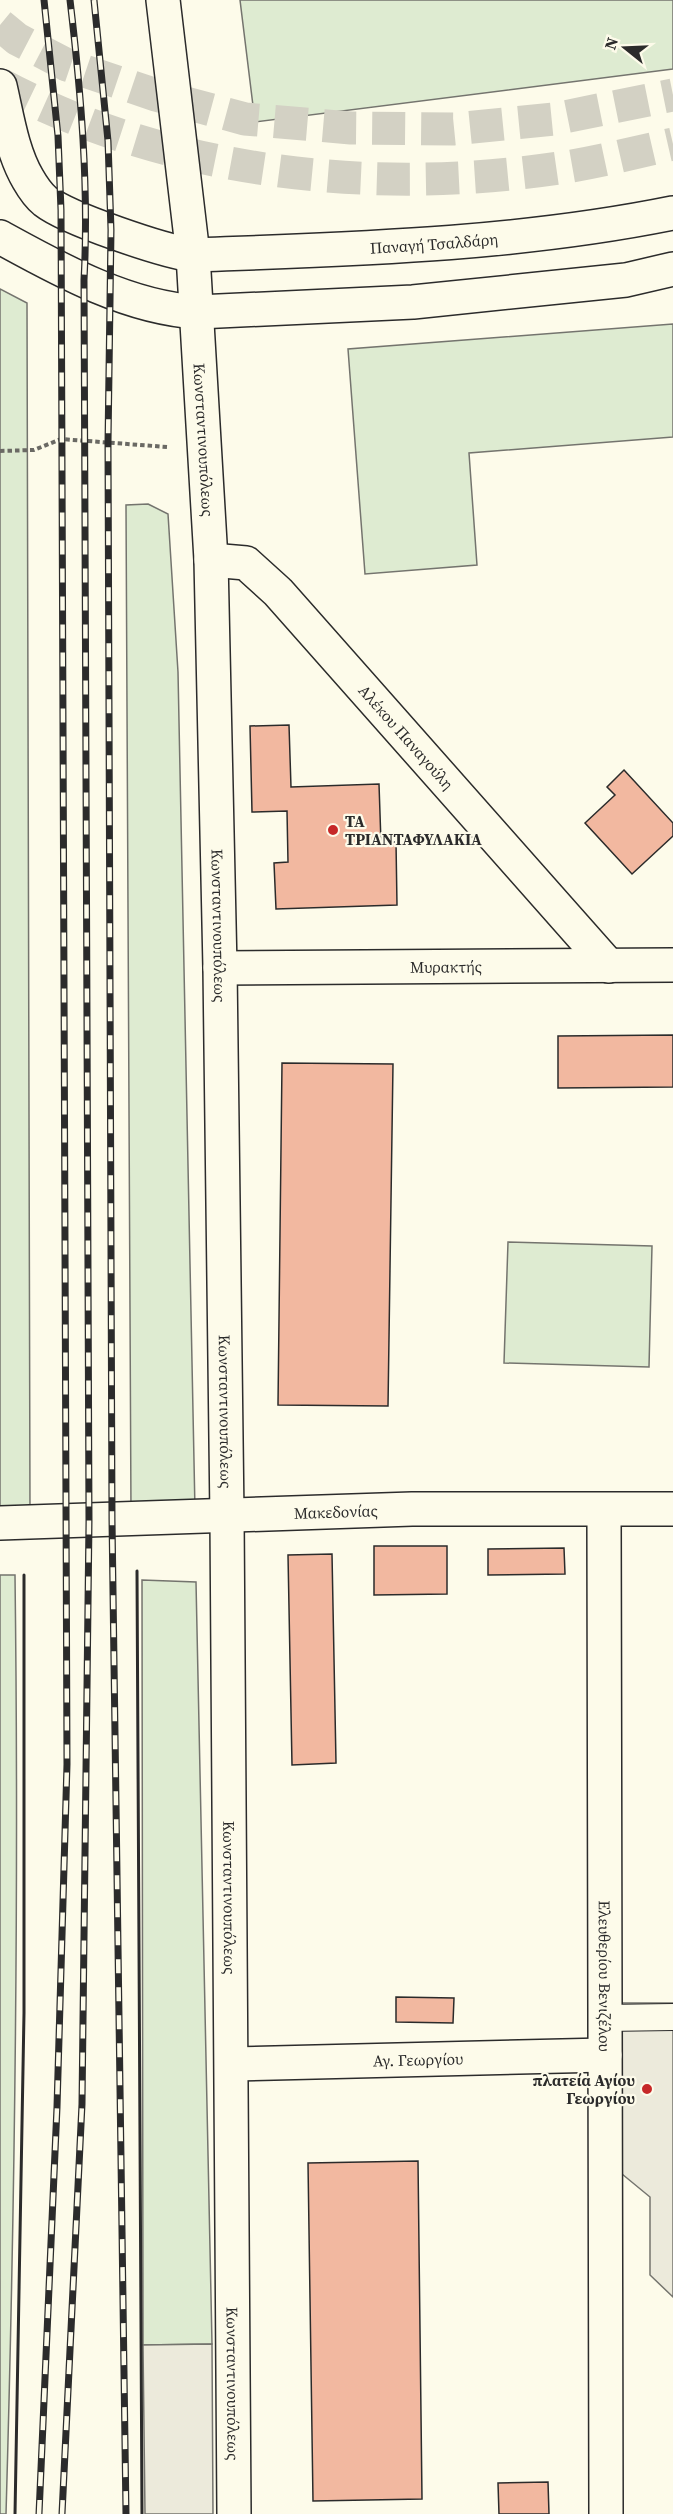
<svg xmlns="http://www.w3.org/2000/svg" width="673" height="2514" viewBox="0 0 673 2514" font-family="'Source Serif 4',serif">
<rect width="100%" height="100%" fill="#fdfbea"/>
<!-- green -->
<g fill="#deebd1" stroke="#74746e" stroke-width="1.5">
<polygon points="240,0 673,0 673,69 255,122"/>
<polygon points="0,289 27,303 30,1515 0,1516"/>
<polygon points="673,324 673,437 469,453 477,565 365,574 348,349"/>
<polygon points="148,504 168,514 178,672 195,1510 131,1512 126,505"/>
<polygon points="508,1242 652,1246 649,1367 504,1363"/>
<path d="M0,1575H15C19,1888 15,2201 6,2514H0Z"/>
<polygon points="142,1580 196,1582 212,2344 143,2345"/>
</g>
<!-- parking -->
<g fill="#eceadb" stroke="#74746e" stroke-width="1.5">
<polygon points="622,2003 673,2003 673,2297 650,2275 650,2197 622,2174"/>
<polygon points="212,2344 213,2514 145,2514 143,2345"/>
</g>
<!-- building -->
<g fill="#f2b8a0" stroke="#2b2b2b" stroke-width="1.5">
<polygon points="289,725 291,787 379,784 381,843 396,842 397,905 276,909 274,863 288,862 287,811 252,812 250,726"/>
<polygon points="624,770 673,823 673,836 632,874 585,823 615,795 607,787"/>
<polygon points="673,1035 673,1087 558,1088 558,1036"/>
<polygon points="282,1063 393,1064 388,1406 278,1405"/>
<polygon points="374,1546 447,1546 447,1594 374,1595"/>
<polygon points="564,1548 565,1574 488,1575 488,1549"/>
<polygon points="332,1554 336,1763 292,1765 288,1555"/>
<polygon points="396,1997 454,1998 453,2023 396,2022"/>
<polygon points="418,2161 422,2499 313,2501 308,2163"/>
<polygon points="548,2482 549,2514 499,2514 498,2483"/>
</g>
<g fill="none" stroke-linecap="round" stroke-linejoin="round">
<!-- secondary-tunnel -->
<g stroke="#d3d1c4" stroke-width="33" stroke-dasharray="33 16" stroke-linecap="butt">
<polyline points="0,25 17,39 67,65 156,95 245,119 351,128 453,129 554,119 673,95"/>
<path d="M0,84C170,175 377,196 566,167C602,161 638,152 673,144"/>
</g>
<!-- pedestrian casing -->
<g stroke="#2b2b2b" stroke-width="28">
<polyline id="pedestrian" points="605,2018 673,2017"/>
</g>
<!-- minor casing -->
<g stroke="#2b2b2b" stroke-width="36">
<g id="minor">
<path id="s1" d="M163,0L193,255L211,560L220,968L227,1517L234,2514"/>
<path id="s2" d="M211,560L246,563L278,592L609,966"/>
<path id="s3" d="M220,968L673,965"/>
<path id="s4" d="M604,1510L606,2514"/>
<path id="s5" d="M232,2064L605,2055"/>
</g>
</g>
<!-- tertiary casing -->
<g stroke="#2b2b2b" stroke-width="36">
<g id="tertiary">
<path id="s6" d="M0,86C7,116 12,152 28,179C32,186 39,196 45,201C68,219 163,251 193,255C353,249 515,245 673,213"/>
<path d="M0,237C60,270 128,308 198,312L413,302L626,280L673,269"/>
<path id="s7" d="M0,1523L412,1509H673"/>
</g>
</g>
<!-- path -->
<polyline stroke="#6a6964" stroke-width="4" stroke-dasharray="4.5 3" stroke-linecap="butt" points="0,451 34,450 61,439 167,447"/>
<!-- pedestrian -->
<use href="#pedestrian" stroke="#fdfbea" stroke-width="26"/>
<!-- minor -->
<use href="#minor" stroke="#fdfbea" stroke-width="33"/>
<!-- tertiary -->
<use href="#tertiary" stroke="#fdfbea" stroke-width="33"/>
<!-- rail casing -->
<g stroke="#2b2b2b" stroke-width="7">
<g id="rail">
<polyline points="94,0 108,141 111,230 108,443 112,1520 126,2514"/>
<polyline points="39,2514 57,2107 67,1764 61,210 58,136 44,0"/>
<path d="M62,2514L82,2104L89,1521L84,280C89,186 81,93 70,0"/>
</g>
</g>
<!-- rail -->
<use href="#rail" stroke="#fdfbea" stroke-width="4.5" stroke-dasharray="14" stroke-linecap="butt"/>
<!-- wall -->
<g stroke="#2b2b2b" stroke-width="3">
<polyline points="137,1571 142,2514"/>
<polyline points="15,2514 24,2013 24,1575"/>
</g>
</g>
<!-- markers -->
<g fill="#c62828" stroke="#fdfbea" stroke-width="2">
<circle cx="333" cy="830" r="6"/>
<circle cx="647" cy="2089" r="6"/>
</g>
<g text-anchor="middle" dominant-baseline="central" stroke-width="4.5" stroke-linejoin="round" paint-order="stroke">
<!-- street labels -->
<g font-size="16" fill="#2b2b2b" stroke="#fdfbea">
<text stroke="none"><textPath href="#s6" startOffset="525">Παναγή Τσαλδάρη</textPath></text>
<text stroke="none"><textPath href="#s1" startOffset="442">Κωνσταντινουπόλεως</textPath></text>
<text stroke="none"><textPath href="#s2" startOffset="272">Αλέκου Παναγούλη</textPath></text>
<text stroke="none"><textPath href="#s1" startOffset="928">Κωνσταντινουπόλεως</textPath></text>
<text stroke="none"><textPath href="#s3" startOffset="226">Μυρακτής</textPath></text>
<text stroke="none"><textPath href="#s1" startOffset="1414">Κωνσταντινουπόλεως</textPath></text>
<text stroke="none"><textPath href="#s7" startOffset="336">Μακεδονίας</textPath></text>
<text stroke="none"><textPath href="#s1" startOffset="1900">Κωνσταντινουπόλεως</textPath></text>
<text stroke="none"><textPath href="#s4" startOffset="466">Ελευθερίου Βενιζέλου</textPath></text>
<text stroke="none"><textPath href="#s5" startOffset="186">Αγ. Γεωργίου</textPath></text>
<text stroke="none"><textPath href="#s1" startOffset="2386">Κωνσταντινουπόλεως</textPath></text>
</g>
<!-- poi labels -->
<g font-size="16" font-weight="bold" fill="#2b2b2b" stroke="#fdfbea" text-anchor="start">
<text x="345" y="821">ΤΑ<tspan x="345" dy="18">ΤΡΙΑΝΤΑΦΥΛΑΚΙΑ</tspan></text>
<text x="635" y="2080" text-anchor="end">πλατεία Αγίου<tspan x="635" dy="18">Γεωργίου</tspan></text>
</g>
</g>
<!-- north arrow -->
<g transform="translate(625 48) rotate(288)" stroke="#fdfbea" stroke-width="4.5" paint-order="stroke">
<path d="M0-4.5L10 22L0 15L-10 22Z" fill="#2b2b2b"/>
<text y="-9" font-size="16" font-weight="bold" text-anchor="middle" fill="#2b2b2b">N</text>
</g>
</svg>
